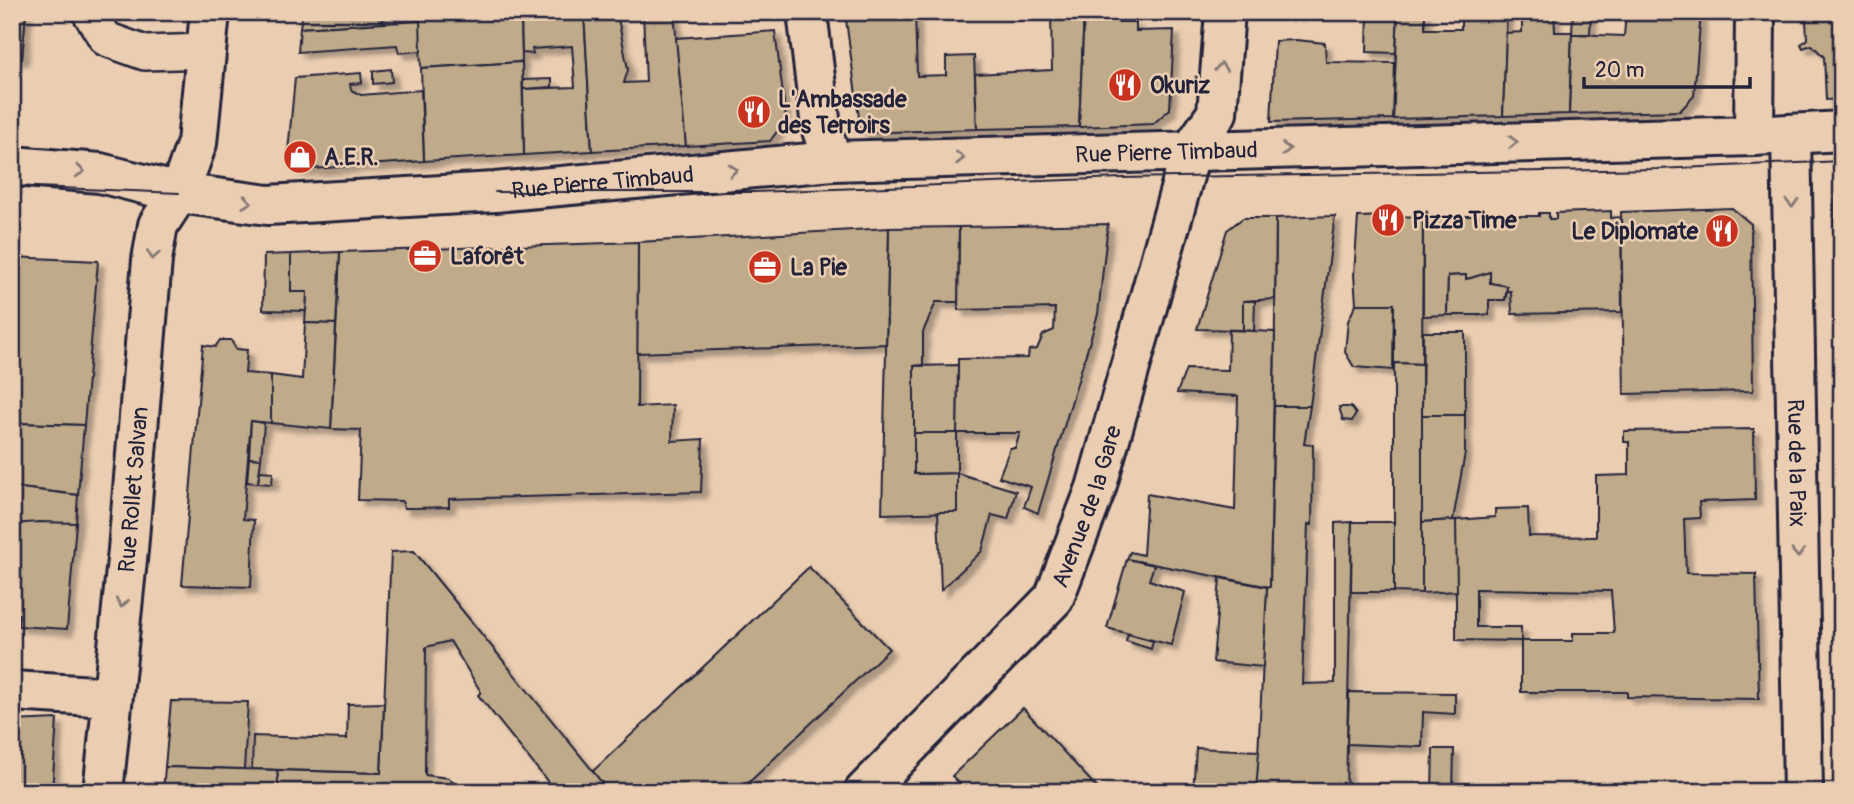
<svg xmlns="http://www.w3.org/2000/svg" width="1854" height="804" viewBox="0 0 1854 804" font-family="Pangolin,sans-serif">
<defs>
<filter id="shadow"><feDropShadow dx="6" dy="6" stdDeviation="2" flood-color="#0004"/></filter>
</defs>
<rect width="100%" height="100%" fill="#ebceb1"/>
<filter id="ink" filterUnits="userSpaceOnUse"><feTurbulence type="fractalNoise" baseFrequency=".0143" numOctaves="2"/><feDisplacementMap in="SourceGraphic" scale="14" xChannelSelector="R" yChannelSelector="G"/><feConvolveMatrix kernelMatrix="1 2 1 2 8 2 1 2 1" color-interpolation-filters="sRGB"/></filter>
<g filter="url(#ink)">
<!-- building -->
<g fill="#bfaa8a" stroke="#22223b" stroke-width="2" fill-rule="evenodd" filter="url(#shadow)">
<polygon points="12,12 26,12 22,59 12,58"/>
<polygon points="12,12 26,12 22,59 12,58"/>
<polygon points="302,12 383,12 383,23 300,28"/>
<polygon points="419,12 521,12 522,62 421,68"/>
<polygon points="521,12 584,12 592,151 524,155 523,89 575,87 572,46 532,49 533,54 522,53"/>
<polygon points="584,12 606,12 606,19 618,18 628,70 624,83 646,82 643,12 674,12 686,146 592,151"/>
<polygon points="845,12 915,12 917,76 946,75 946,57 974,56 977,129 861,133"/>
<polygon points="1051,12 1084,12 1079,127 977,129 975,74 1052,70"/>
<polygon points="1084,12 1119,12 1118,22 1136,22 1136,31 1174,30 1170,109 1153,124 1079,127"/>
<polygon points="1368,12 1398,12 1396,53 1367,52"/>
<polygon points="1398,12 1425,12 1425,29 1461,29 1461,12 1507,12 1503,116 1393,119"/>
<polygon points="1522,12 1554,12 1555,32 1572,32 1569,114 1503,116 1506,33 1522,32"/>
<polygon points="1573,12 1591,12 1590,34 1572,34"/>
<polygon points="1626,12 1701,12 1694,96 1680,111 1569,114 1572,34 1624,36"/>
<polygon points="1799,12 1842,12 1842,99 1826,100 1824,57 1812,45 1803,48 1801,44 1807,40 1806,19 1800,18"/>
<polygon points="420,21 421,51 399,53 397,45 298,52 300,28"/>
<polygon points="775,31 786,119 770,141 686,146 676,38"/>
<polygon points="1296,40 1325,43 1326,62 1395,63 1393,119 1271,122 1275,41"/>
<polygon points="522,62 524,155 424,161 421,68"/>
<polygon points="391,69 392,82 373,84 373,71"/>
<polygon points="361,73 362,83 350,84 351,90 361,95 421,90 424,161 297,170 287,162 295,78"/>
<polygon points="552,79 552,87 523,89 523,80"/>
<polygon points="1834,197 1842,197 1842,494 1838,494"/>
<polygon points="1732,208 1751,224 1753,391 1624,394 1621,212"/>
<polygon points="1611,211 1611,218 1621,217 1622,312 1512,314 1511,291 1507,291 1505,300 1507,286 1490,283 1490,272 1471,278 1466,279 1466,275 1448,276 1447,315 1423,316 1423,222 1432,222 1432,216 1487,216 1487,221 1494,220 1494,216 1539,216 1539,213 1549,213 1549,219 1556,219 1556,213"/>
<polygon points="1335,216 1310,406 1274,406 1276,218"/>
<polygon points="1389,216 1423,217 1422,364 1394,363 1394,304 1356,304 1354,275 1358,217"/>
<polygon points="1243,218 1276,218 1275,299 1243,301 1243,330 1197,329 1227,230"/>
<polygon points="1108,224 1098,314 1038,513 1024,507 1031,487 999,477 1010,448 1015,448 1020,433 957,433 958,359 1028,358 1029,350 1037,349 1043,335 1054,330 1055,308 958,310 959,227"/>
<polygon points="959,227 958,302 936,302 923,332 923,365 914,366 914,474 957,473 957,512 882,514 889,228"/>
<polygon points="889,228 886,344 637,353 638,242"/>
<polygon points="638,242 637,407 673,405 672,441 703,439 701,492 449,499 449,507 416,508 404,508 402,501 358,500 361,430 331,429 340,252"/>
<polygon points="340,252 336,324 305,323 307,292 291,292 291,254"/>
<polygon points="291,254 291,292 307,292 306,311 263,310 264,255"/>
<polygon points="12,257 98,261 84,425 12,423"/>
<polygon points="1490,272 1490,283 1507,286 1505,300 1489,300 1489,315 1447,315 1448,276 1466,275 1466,279 1471,278"/>
<polygon points="1243,301 1255,301 1254,331 1243,330"/>
<polygon points="1356,304 1394,304 1393,370 1354,367 1345,352 1348,321"/>
<polygon points="305,323 336,324 331,429 271,423 271,375 302,379"/>
<polygon points="1229,330 1275,332 1270,587 1127,559 1130,552 1143,555 1147,494 1235,510 1238,396 1177,393 1186,369 1228,370"/>
<polygon points="1423,332 1465,332 1465,415 1422,415"/>
<polygon points="220,340 231,340 236,349 247,350 245,373 271,375 271,423 251,421 243,519 254,520 251,587 182,585 203,345 215,347"/>
<polygon points="1394,363 1422,364 1422,593 1394,592"/>
<polygon points="958,365 957,433 914,433 914,366"/>
<polygon points="1274,406 1310,406 1304,444 1313,445 1312,525 1308,524 1302,684 1335,683 1335,523 1352,522 1346,792 1256,792 1267,587 1270,587"/>
<polygon points="1339,407 1351,407 1356,414 1352,421 1343,420"/>
<polygon points="1422,415 1465,415 1465,453 1453,520 1422,522"/>
<polygon points="251,421 264,423 261,459 249,458"/>
<polygon points="12,423 84,425 78,495 12,487"/>
<path d="M1754,429L1755,500L1699,502L1700,518L1684,519L1686,573L1756,574L1759,699L1627,697V692H1521V641L1456,640V520L1495,517V509L1528,508L1529,536L1596,537V476L1629,475V442H1624V431ZM1476,589L1611,591L1614,633H1573V641H1521V627H1476Z"/>
<polygon points="914,433 957,433 957,473 914,474"/>
<polygon points="249,458 261,459 258,483 247,482"/>
<polygon points="260,471 273,472 272,484 258,483"/>
<polygon points="957,473 1016,491 1008,519 992,515 982,551 941,590 938,512 957,512"/>
<polygon points="12,487 78,495 76,523 12,524"/>
<polygon points="1456,520 1457,591 1422,593 1422,522"/>
<polygon points="39,522 76,523 67,629 18,626 19,614 12,613 12,524"/>
<polygon points="1352,522 1394,522 1394,592 1351,592"/>
<polygon points="414,551 593,771 609,792 556,792 478,695 481,692 450,641 426,647 425,775 449,778 463,792 279,792 277,770 381,773 391,552"/>
<polygon points="1127,559 1154,565 1149,580 1185,592 1171,645 1107,628"/>
<polygon points="809,567 889,649 739,792 609,792 593,771"/>
<polygon points="1220,578 1267,587 1263,667 1213,662"/>
<polygon points="1128,634 1153,641 1151,649 1126,641"/>
<polygon points="1349,692 1455,693 1455,714 1423,712 1422,747 1347,744"/>
<polygon points="171,701 248,702 244,769 165,767"/>
<polygon points="384,703 381,773 252,769 253,736 347,739 348,704"/>
<polygon points="1023,708 1101,792 968,792 952,776"/>
<polygon points="57,719 52,792 12,792 12,721"/>
<polygon points="1196,748 1259,751 1256,792 1193,792"/>
<polygon points="1433,749 1454,749 1453,792 1432,792"/>
<polygon points="165,767 277,770 279,792 163,792"/>
</g>
<g fill="none" stroke-linecap="round" stroke-linejoin="round">
<!-- lane casing -->
<g stroke="#22223b" stroke-width="38">
<polyline id="lane" points="89,12 106,39 145,53 207,51"/>
</g>
<!-- street casing -->
<g stroke="#22223b" stroke-width="44">
<g id="street">
<polyline points="807,12 821,127 832,161"/>
<path id="s1" d="M1791,134L1803,792"/>
<polyline points="1754,136 1755,12"/>
<polyline points="12,691 111,697"/>
<path id="s2" d="M103,792L128,550L152,260L158,225L179,193L197,143L210,12"/>
<path id="s3" d="M864,792L1054,598L1096,488L1191,151L1217,113L1225,12"/>
</g>
</g>
<!-- secondary casing -->
<g stroke="#22223b" stroke-width="44">
<g id="secondary">
<path id="s4" d="M12,166L100,173L179,193L268,205L495,192L832,161L1754,136L1842,131"/>
</g>
</g>
<!-- lane -->
<use href="#lane" stroke="#ebceb1" stroke-width="33"/>
<!-- street -->
<use href="#street" stroke="#ebceb1" stroke-width="38"/>
<!-- secondary -->
<use href="#secondary" stroke="#ebceb1" stroke-width="38"/>
<!-- tram -->
<g stroke="#22223b" stroke-width="2">
<polyline points="12,186 179,193"/>
<polyline points="495,192 755,192 1121,178 1658,169 1842,161"/>
</g>
</g>
<!-- one-way arrows -->
<defs><path id="oneway-chevron" d="M-2-3.5L2.5 0L-2 3.5" fill="none" stroke-width="1.6" stroke-linecap="round" stroke-linejoin="round" transform="scale(1.75)"/></defs>
<g stroke="#867876">
<use href="#oneway-chevron" transform="translate(1221 67) rotate(-86)"/>
<use href="#oneway-chevron" transform="translate(1513 142) rotate(-2)"/>
<use href="#oneway-chevron" transform="translate(1286 149) rotate(-2)"/>
<use href="#oneway-chevron" transform="translate(960 158) rotate(-1)"/>
<use href="#oneway-chevron" transform="translate(733 170) rotate(-5)"/>
<use href="#oneway-chevron" transform="translate(80 171) rotate(4)"/>
<use href="#oneway-chevron" transform="translate(247 202) rotate(7)"/>
<use href="#oneway-chevron" transform="translate(1792 203) rotate(88)"/>
<use href="#oneway-chevron" transform="translate(153 255) rotate(99)"/>
<use href="#oneway-chevron" transform="translate(1798 553) rotate(89)"/>
<use href="#oneway-chevron" transform="translate(122 603) rotate(97)"/>
</g>
</g>
<!-- icons -->
<defs>
<g id="restaurant-disc" transform="scale(1.75)"><circle r="9.5" fill="#c8321e" stroke="#ebceb1"/><path d="M-5-6h1v4h1v-4h1v4h1v-4h1v5L-1.5 .5V6h-2V.5L-5-1ZM5-6V6H3V1.5H1.5Q1.5-4 5-6Z" fill="#fff"/></g>
<g id="shop-disc" transform="scale(1.75)"><circle r="9.5" fill="#c8321e" stroke="#ebceb1"/><path d="M-5-2.5h2.3a2.7 3.5 0 0 1 5.4 0H5L5.5 6h-11ZM-1.5-2.5h3a1.5 2.3 0 0 0-3 0Z" fill="#fff"/></g>
<g id="office-disc" transform="scale(1.75)"><circle r="9.5" fill="#c8321e" stroke="#ebceb1"/><path d="M-6-3h4V-5.5h4V-3h4V5H-6ZM-1-4.5V-3h2v-1.5ZM-6 0V1H6V0Z" fill="#fff"/></g>
</defs>
<g fill-rule="evenodd">
<use href="#restaurant-disc" x="1125" y="85"/>
<use href="#restaurant-disc" x="754" y="112"/>
<use href="#shop-disc" x="300" y="157"/>
<use href="#restaurant-disc" x="1388" y="220"/>
<use href="#restaurant-disc" x="1722" y="231"/>
<use href="#office-disc" x="425" y="256"/>
<use href="#office-disc" x="765" y="267"/>
</g>
<g text-anchor="middle" dominant-baseline="central" stroke-width="5" stroke-linejoin="round" paint-order="stroke">
<!-- poi labels -->
<g font-size="23" font-weight="bold" fill="#22223b" stroke="#ebceb1" text-anchor="start">
<text x="1150" y="85">Okuriz</text>
<text x="778" y="99">L'Ambassade<tspan x="778" dy="26">des Terroirs</tspan></text>
<text x="324" y="157">A.E.R.</text>
<text x="1412" y="220">Pizza Time</text>
<text x="1698" y="231" text-anchor="end">Le Diplomate</text>
<text x="450" y="256">Laforêt</text>
<text x="790" y="267">La Pie</text>
</g>
<!-- street labels -->
<g font-size="23" fill="#22223b" stroke="#ebceb1">
<text stroke="none"><textPath href="#s4" startOffset="1160">Rue Pierre Timbaud</textPath></text>
<text stroke="none"><textPath href="#s4" startOffset="595">Rue Pierre Timbaud</textPath></text>
<text stroke="none"><textPath href="#s1" startOffset="329">Rue de la Paix</textPath></text>
<text stroke="none"><textPath href="#s2" startOffset="304">Rue Rollet Salvan</textPath></text>
<text stroke="none"><textPath href="#s3" startOffset="369">Avenue de la Gare</textPath></text>
</g>
</g>
<!-- margin -->
<rect width="1854" height="804" fill="none" stroke="#ebceb1" stroke-width="42"/>
<rect x="21" y="21" width="1812" height="762" fill="none" stroke="#22223b" stroke-width="2.5" filter="url(#ink)"/>
<!-- scale -->
<path d="M1584 77v10h166v-10" fill="none" stroke="#22223b" stroke-width="3.5"/>
<text x="1595" y="77" font-size="21" fill="#22223b" stroke="#ebceb1" stroke-width="5" paint-order="stroke">20 m</text>
</svg>
